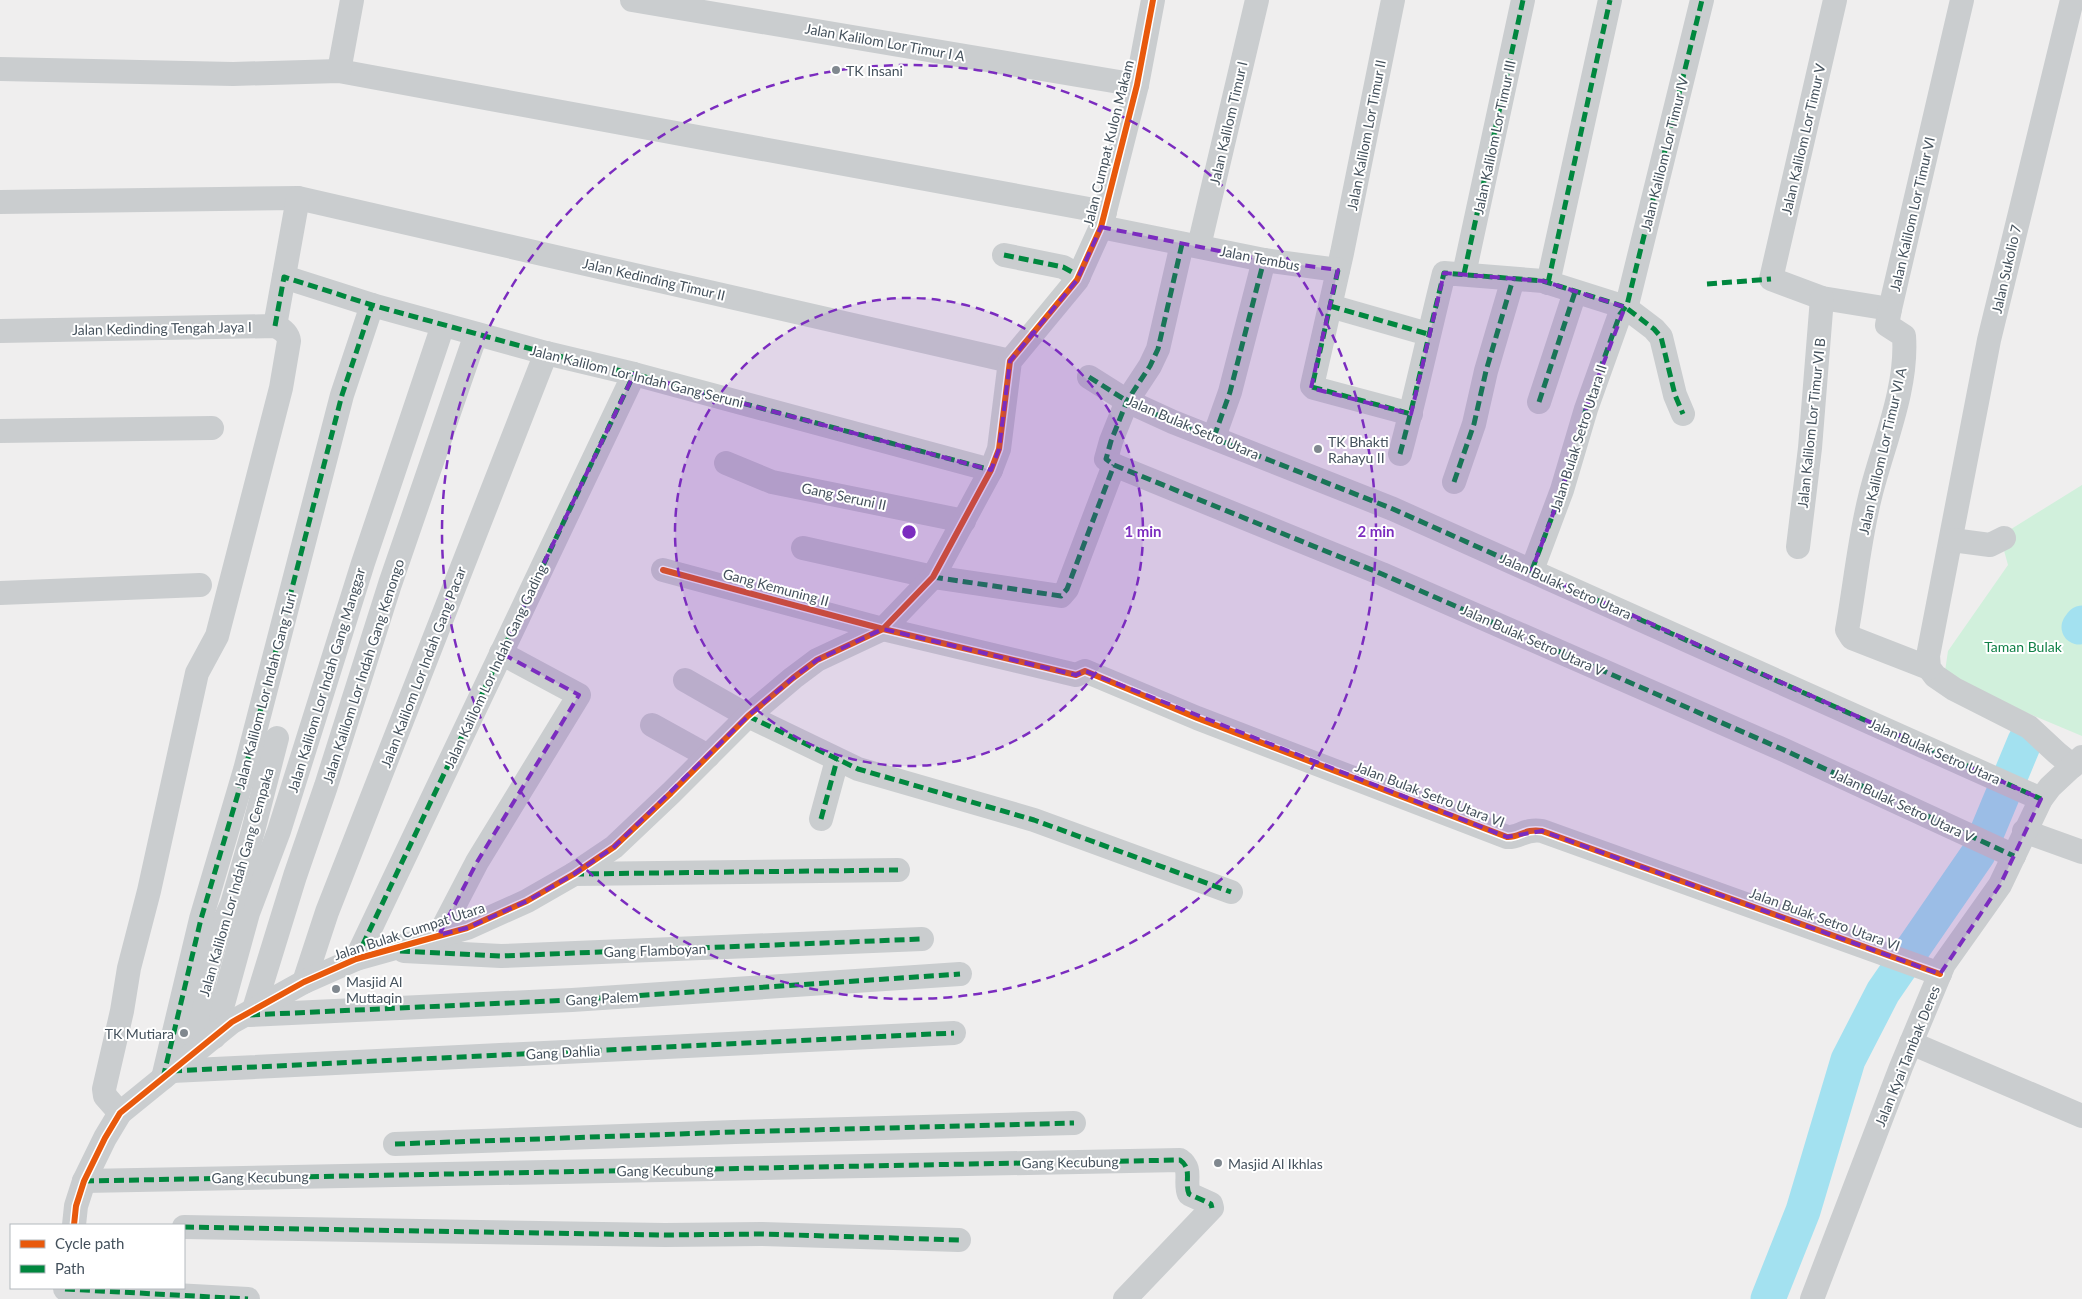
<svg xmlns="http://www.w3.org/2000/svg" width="2082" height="1299" viewBox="0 0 2082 1299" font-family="Lato,sans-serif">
<rect width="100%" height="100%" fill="#efeeee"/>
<!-- green -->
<polygon fill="#d1f0dc" points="2082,485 2082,736 1944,678 1948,651 2008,565 2000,536"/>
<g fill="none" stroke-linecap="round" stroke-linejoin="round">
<!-- river -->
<g stroke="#a3e1f0" stroke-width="35">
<polyline points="2079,627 2082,623"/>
<polyline points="1768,1299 1803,1211 1848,1060 1883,992 1978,854 2025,741"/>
</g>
<!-- minor -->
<g stroke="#cacdcf" stroke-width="24">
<polyline points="632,0 1137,85"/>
<polyline points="1393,0 1342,253 1312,386 1314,388 1411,414"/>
<polyline points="1835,0 1771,279 1822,298 1890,309 1962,0"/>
<polyline points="2072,0 1989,340 1928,656 1929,668 1935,676 1954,689 2029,727 2057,753 2073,766"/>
<polyline points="0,69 233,74 339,71 1105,212"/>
<polyline points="339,71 352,0"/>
<polyline points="0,202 298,198 1010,361"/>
<polyline points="1101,227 1264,260 1338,270"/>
<polyline points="1182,244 1158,349 1150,366 1127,401 1111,441 1106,459 1114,465 1382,574 1784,750 2014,856"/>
<polyline points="1199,246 1257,0"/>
<polyline points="1004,255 1063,267 1079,276"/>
<polyline points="1464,274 1523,0"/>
<polyline points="284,277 372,305 546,353 634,374 991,470"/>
<polyline points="1548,283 1610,0"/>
<polyline points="1330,306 1428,334"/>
<path d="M1890,309L1887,325L1904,336C1908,389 1882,447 1870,497C1859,541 1855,586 1847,630L1852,638L1929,668"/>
<polyline points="275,326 298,198"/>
<path d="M0,331L275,326C282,329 288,333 289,341L281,388L217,636L197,673L149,891L129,968L122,1011L104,1089L105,1096L120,1113"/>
<polyline points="1089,377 1127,401 1173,422 1393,509 2041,799"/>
<polyline points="1539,402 1575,292"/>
<polyline points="0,431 212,428"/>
<polyline points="1214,437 1230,392 1264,260"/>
<path d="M1400,454C1416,394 1429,333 1444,273L1543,281L1625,307L1654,329L1661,337L1675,395L1683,414"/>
<polyline points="726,463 772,482 964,521"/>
<polyline points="1454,482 1474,424 1486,371 1513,279"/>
<polyline points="1952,540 1990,545 2004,538"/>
<polyline points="1798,547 1810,448 1822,298"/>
<polyline points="803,548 933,577 1061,596 1067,589 1114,465"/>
<path d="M663,570L883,629L1076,675L1085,671L1197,718L1507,837C1519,838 1525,828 1542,831L1940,974"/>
<polyline points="1532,570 1562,490 1586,409 1620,314 1627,305 1702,0"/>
<polyline points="0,593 200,585"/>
<polyline points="685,680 748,716 858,769 1034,820 1231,892"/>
<polyline points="652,725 708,756"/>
<polyline points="821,819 837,760"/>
<polyline points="2024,831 2082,852"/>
<polyline points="574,874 898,870"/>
<polyline points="439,935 477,862 579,695 501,653"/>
<polyline points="404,951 501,956 922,939"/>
<polyline points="356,959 634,374"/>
<polyline points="304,982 327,912 546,353"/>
<polyline points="254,1009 295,876 326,786 390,584 476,334"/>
<polyline points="249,1015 572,1000 960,974"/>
<polyline points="214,1037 248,913 279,831 363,563 443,325"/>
<polyline points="1911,1043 2082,1116"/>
<polyline points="190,1056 205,978 216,939 232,904 253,831 277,738"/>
<polyline points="172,1071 954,1033"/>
<polyline points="163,1078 201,919 245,770 342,395 372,305"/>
<polyline points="395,1144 735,1132 1074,1123"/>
<path d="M84,1181L1180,1160C1193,1169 1184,1182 1189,1194L1211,1204L1212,1208L1125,1299"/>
<polyline points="74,1225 76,1206 84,1181 105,1138 120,1113 232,1022 304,982 356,959 467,928 527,901 574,874 614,847 671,793 748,716 793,678 817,660 883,629 933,577 991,470 999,449 1010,361 1077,280 1101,227 1137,85 1153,0"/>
<polyline points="184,1227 665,1235 762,1234 959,1240"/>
<polyline points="65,1289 248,1299"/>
<polyline points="1812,1299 1901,1067 1944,964 2000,885 2041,799 2050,787 2082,757"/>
</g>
<!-- quiet -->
<g stroke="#00873e" stroke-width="5" stroke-dasharray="10 5" stroke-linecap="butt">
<polyline points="1182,244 1158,349 1150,366 1127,401 1111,441 1106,459 1114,465 1382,574 1784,750 2014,856"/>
<polyline points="1004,255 1063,267 1079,276"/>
<polyline points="1338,270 1312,387 1411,414"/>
<polyline points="1464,274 1523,0"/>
<polyline points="1548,283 1610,0"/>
<polyline points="1707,284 1771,279"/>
<polyline points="1330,306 1428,334"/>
<polyline points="275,326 284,277 372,305 546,353 634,374 991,470"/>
<polyline points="1089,377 1127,401 1173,422 1393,509 2041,799"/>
<polyline points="1539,402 1575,292"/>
<polyline points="1214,437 1230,392 1264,260"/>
<path d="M1400,454C1416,394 1429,333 1444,273L1543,281L1625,307L1654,329L1661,337L1675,395L1683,414"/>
<polyline points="1454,482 1474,424 1486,371 1513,279"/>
<polyline points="1532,570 1562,490 1586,409 1620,314 1627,305 1702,0"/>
<polyline points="933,577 1061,596 1067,589 1114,465"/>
<polyline points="748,716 858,769 1034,820 1231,892"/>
<polyline points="821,819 837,760"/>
<polyline points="574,874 898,870"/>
<polyline points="400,951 501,956 922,939"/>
<polyline points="356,959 634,374"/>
<polyline points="250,1015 572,1000 960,974"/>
<polyline points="172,1071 954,1033"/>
<polyline points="163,1078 201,919 245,770 342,395 372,305"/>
<polyline points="395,1144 735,1132 1074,1123"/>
<path d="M84,1181L1180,1160C1193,1169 1184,1182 1189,1194L1211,1204L1212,1208"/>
<polyline points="184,1227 665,1235 762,1234 959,1240"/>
<polyline points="65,1289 248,1299"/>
</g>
<!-- cycleway casing -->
<g stroke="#fff" stroke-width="9">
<g id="cycleway">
<path d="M663,570L883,629L1076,675L1085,671L1197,718L1507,837C1519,838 1525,828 1542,831L1940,974"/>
<polyline points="74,1225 76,1206 84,1181 105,1138 120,1113 232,1022 304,982 356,959 467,928 527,901 574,874 614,847 671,793 748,716 793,678 817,660 883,629 933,577 991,470 999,449 1010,361 1077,280 1101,227 1137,85 1153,0"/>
</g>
</g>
<!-- cycleway -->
<use href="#cycleway" stroke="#e8590c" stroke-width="6"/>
</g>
<!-- marked area -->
<path fill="#7b2cbf" fill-opacity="0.2" stroke="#7b2cbf" stroke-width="4" stroke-dasharray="10 6" stroke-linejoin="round" d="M1101,227L1264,260L1338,270L1311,388L1411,414L1444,273L1543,281L1625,307L1586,409L1562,490L1532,570L2041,799L2000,885L1940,974L1542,831L1507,837L1085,671L1076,675L883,629L817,660L793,678L748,716L614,847L574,874L527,901L467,928L439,935L477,862L579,695L501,653L634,374L991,470L999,449L1010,361L1077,280Z"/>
<!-- distance rings -->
<circle cx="909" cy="532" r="234" fill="#7b2cbf" fill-opacity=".12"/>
<g fill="none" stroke="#7b2cbf" stroke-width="2.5" stroke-dasharray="9 6">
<circle cx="909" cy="532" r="234"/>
<circle cx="909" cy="532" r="467"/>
</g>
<!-- markers -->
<g fill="#80888f" stroke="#fff" stroke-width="2">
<circle cx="836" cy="70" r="5"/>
<circle cx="1318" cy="449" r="5"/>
<circle cx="336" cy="989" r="5"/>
<circle cx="184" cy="1033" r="5"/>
<circle cx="1218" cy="1163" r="5"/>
</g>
<g text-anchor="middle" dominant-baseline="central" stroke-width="4" stroke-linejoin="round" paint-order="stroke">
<!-- street labels -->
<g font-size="14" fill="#44515c" stroke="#fff">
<text transform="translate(885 42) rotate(10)">Jalan Kalilom Lor Timur I A</text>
<text transform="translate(1228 123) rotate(-77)">Jalan Kalilom Timur I</text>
<text transform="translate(1366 135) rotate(-79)">Jalan Kalilom Lor Timur II</text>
<text transform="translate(1494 137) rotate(-78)">Jalan Kalilom Lor Timur III</text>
<text transform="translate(1803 139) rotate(-77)">Jalan Kalilom Lor Timur V</text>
<text transform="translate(1108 143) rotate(-76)">Jalan Cumpat Kulon Makam</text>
<text transform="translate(1664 154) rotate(-76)">Jalan Kalilom Lor Timur IV</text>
<text transform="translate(1912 214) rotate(-77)">Jalan Kalilom Lor Timur VI</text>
<text transform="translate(1260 258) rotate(11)">Jalan Tembus</text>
<text transform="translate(2006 269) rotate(-77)">Jalan Sukolio 7</text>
<text transform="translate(654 279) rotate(13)">Jalan Kedinding Timur II</text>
<text transform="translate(162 328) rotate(-1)">Jalan Kedinding Tengah Jaya I</text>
<text transform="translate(637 376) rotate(14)">Jalan Kalilom Lor Indah Gang Seruni</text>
<text transform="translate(1811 423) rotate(-84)">Jalan Kalilom Lor Timur VI B</text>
<text transform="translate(1193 427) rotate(23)">Jalan Bulak Setro Utara</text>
<text transform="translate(1578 438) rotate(-72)">Jalan Bulak Setro Utara II</text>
<text transform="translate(1882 451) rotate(-77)">Jalan Kalilom Lor Timur VI A</text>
<text transform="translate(844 496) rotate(12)">Gang Seruni II</text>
<text transform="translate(1566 586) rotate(24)">Jalan Bulak Setro Utara</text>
<text transform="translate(776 587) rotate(15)">Gang Kemuning II</text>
<text transform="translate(1533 640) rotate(24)">Jalan Bulak Setro Utara V</text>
<text transform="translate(495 666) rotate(-65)">Jalan Kalilom Lor Indah Gang Gading</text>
<text transform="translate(423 667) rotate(-69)">Jalan Kalilom Lor Indah Gang Pacar</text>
<text transform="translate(363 671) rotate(-72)">Jalan Kalilom Lor Indah Gang Kenongo</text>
<text transform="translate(326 680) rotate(-73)">Jalan Kalilom Lor Indah Gang Manggar</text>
<text transform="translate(265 691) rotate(-75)">Jalan Kalilom Lor Indah Gang Turi</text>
<text transform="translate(1935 751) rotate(24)">Jalan Bulak Setro Utara</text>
<text transform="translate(1430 794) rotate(21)">Jalan Bulak Setro Utara VI</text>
<text transform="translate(1903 805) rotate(25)">Jalan Bulak Setro Utara V</text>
<text transform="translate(236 882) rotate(-74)">Jalan Kalilom Lor Indah Gang Cempaka</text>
<text transform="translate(1825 919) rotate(20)">Jalan Bulak Setro Utara VI</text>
<text transform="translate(409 931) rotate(-18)">Jalan Bulak Cumpat Utara</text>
<text transform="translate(655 950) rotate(-2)">Gang Flamboyan</text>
<text transform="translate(602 998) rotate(-3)">Gang Palem</text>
<text transform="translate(563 1052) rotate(-3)">Gang Dahlia</text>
<text transform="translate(1907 1056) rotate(-68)">Jalan Kyai Tambak Deres</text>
<text transform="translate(1070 1162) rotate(-1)">Gang Kecubung</text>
<text transform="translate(665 1170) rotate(-1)">Gang Kecubung</text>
<text transform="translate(260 1177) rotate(-1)">Gang Kecubung</text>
</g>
<!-- poi labels -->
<g font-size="14" fill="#44515c" stroke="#fff" text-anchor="start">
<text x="846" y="70">TK Insani</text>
<text x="1328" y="441">TK Bhakti<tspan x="1328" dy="16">Rahayu II</tspan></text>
<text x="346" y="981">Masjid Al<tspan x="346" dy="16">Muttaqin</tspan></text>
<text x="174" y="1033" text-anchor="end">TK Mutiara</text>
<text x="1228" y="1163">Masjid Al Ikhlas</text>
</g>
<!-- park labels -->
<g font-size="14" fill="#118148" stroke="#fff">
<text x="2023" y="646">Taman Bulak</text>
</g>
</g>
<circle cx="909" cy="532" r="8" fill="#7b2cbf" stroke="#fff" stroke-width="2.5"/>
<g font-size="15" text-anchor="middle" font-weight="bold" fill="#7b2cbf" stroke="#fff" stroke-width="4" stroke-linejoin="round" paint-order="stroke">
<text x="1143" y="537">1 min</text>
<text x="1376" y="537">2 min</text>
</g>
<!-- legend -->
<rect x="10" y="1224" width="175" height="65" fill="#ffffff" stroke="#b4b9be"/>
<rect x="20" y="1240" width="25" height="8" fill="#e8590c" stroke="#b4b9be"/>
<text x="55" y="1249" font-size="15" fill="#44515c">Cycle path</text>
<rect x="20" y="1265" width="25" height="8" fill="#00873e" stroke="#b4b9be"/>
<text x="55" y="1274" font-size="15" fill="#44515c">Path</text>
</svg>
